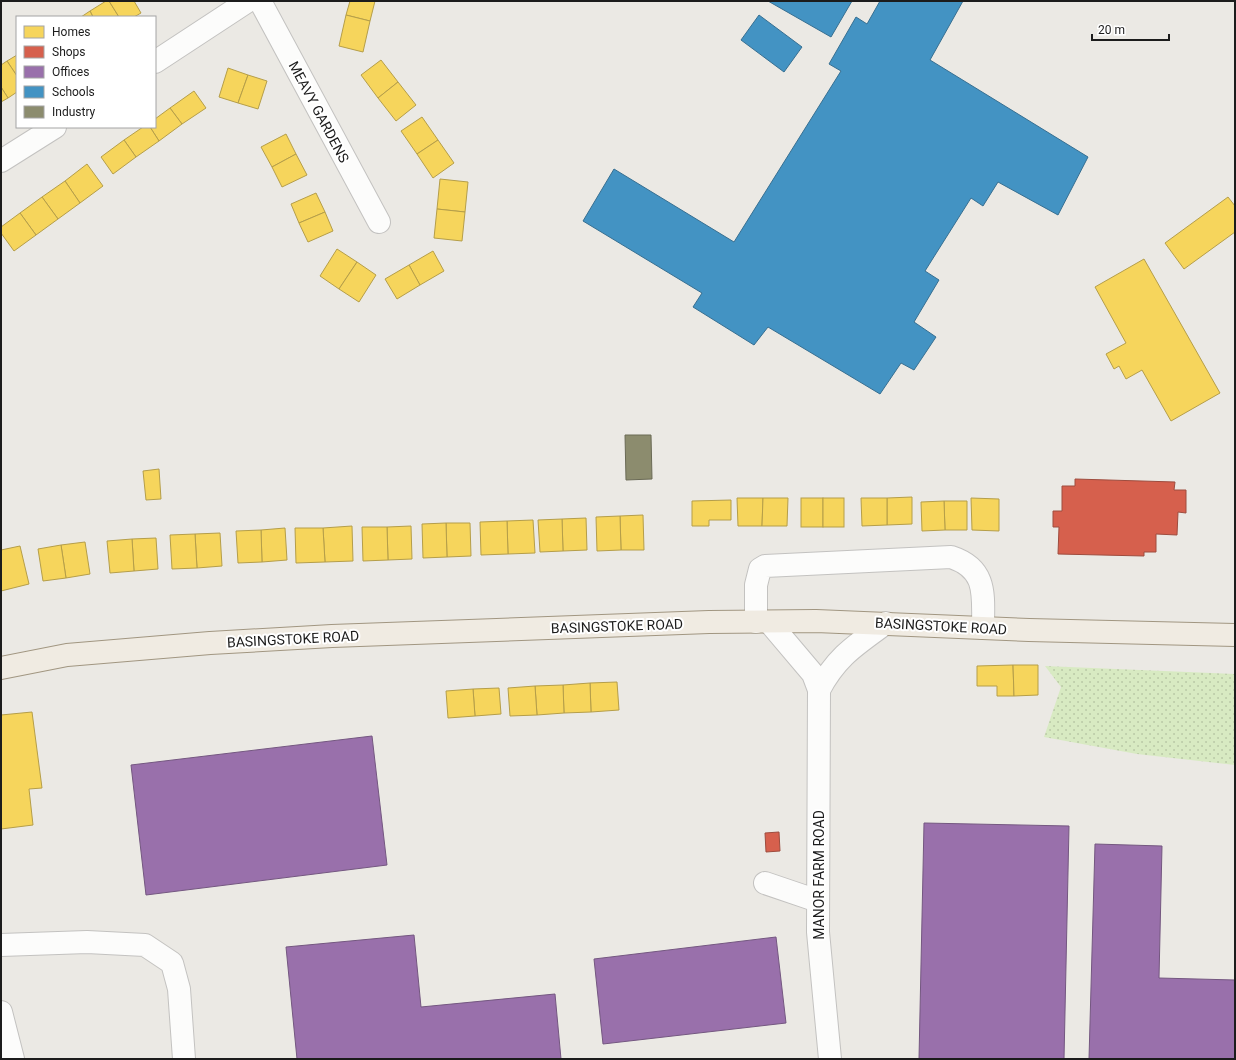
<svg xmlns="http://www.w3.org/2000/svg" width="1236" height="1060" viewBox="0 0 1236 1060" font-family="Roboto,sans-serif">
<defs>
<pattern id="grass-dots" width="8" height="8" patternUnits="userSpaceOnUse"><rect width="8" height="8" fill="#d8eac2"/><path d="M2 2h.1M6 6h.1" fill="none" stroke="#b9c8a6" stroke-width="1.8" stroke-linecap="round"/></pattern>
</defs>
<rect width="100%" height="100%" fill="#ebe9e4"/>
<!-- grass -->
<polygon fill="url(#grass-dots)" points="1045,666 1235,674 1235,765 1137,754 1044,737 1061,687"/>
<!-- homes -->
<g fill="#f6d55c" stroke="#b59e49">
<polygon points="106,1 109,1 119,17 93,17 90,11"/>
<polygon points="109,1 134,1 141,13 134,17 119,17"/>
<polygon points="350,1 375,1 370,21 346,15"/>
<polygon points="90,11 93,17 81,17"/>
<polygon points="346,15 370,21 363,52 339,46"/>
<polygon points="17,55 17,76 7,61"/>
<polygon points="381,60 398,82 378,98 361,75"/>
<polygon points="7,61 17,76 17,92 8,98 1,87 1,65"/>
<polygon points="228,68 248,75 238,103 219,97"/>
<polygon points="248,75 267,81 258,109 238,103"/>
<polygon points="398,82 416,105 396,121 378,98"/>
<polygon points="1,87 8,98 1,102"/>
<polygon points="194,91 206,108 182,124 170,108"/>
<polygon points="170,108 182,124 159,141 150,127 155,127 155,119"/>
<polygon points="422,117 438,140 417,154 401,131"/>
<polygon points="143,127 150,127 159,141 136,157 124,140"/>
<polygon points="286,134 296,154 272,167 261,147"/>
<polygon points="124,140 136,157 113,174 101,157"/>
<polygon points="438,140 454,163 433,178 417,154"/>
<polygon points="296,154 307,175 282,187 272,167"/>
<polygon points="87,164 103,186 80,203 65,181"/>
<polygon points="440,179 468,182 465,212 437,209"/>
<polygon points="65,181 80,203 58,219 42,197"/>
<polygon points="316,193 325,212 299,223 291,204"/>
<polygon points="42,197 58,219 36,235 20,213"/>
<polygon points="1228,197 1235,206 1235,232 1184,269 1165,243"/>
<polygon points="437,209 465,212 462,241 434,238"/>
<polygon points="325,212 333,231 308,242 299,223"/>
<polygon points="20,213 36,235 14,251 1,233 1,227"/>
<polygon points="337,249 357,262 339,289 320,276"/>
<polygon points="433,251 444,271 420,285 409,265"/>
<polygon points="1144,259 1220,393 1171,421 1142,370 1126,379 1119,366 1114,369 1106,354 1126,343 1095,287"/>
<polygon points="357,262 376,275 359,302 339,289"/>
<polygon points="409,265 420,285 397,299 385,279"/>
<polygon points="159,469 161,499 146,500 143,471"/>
<polygon points="912,497 912,524 887,525 887,498"/>
<polygon points="737,498 763,498 762,526 738,526"/>
<polygon points="763,498 788,498 787,526 762,526"/>
<rect x="801" y="498" width="22" height="29"/>
<rect x="823" y="498" width="21" height="29"/>
<polygon points="861,498 887,498 887,525 862,526"/>
<polygon points="971,498 999,499 999,531 972,530"/>
<polygon points="731,500 731,520 709,520 709,526 692,526 692,501"/>
<polygon points="944,501 967,501 967,530 945,530"/>
<polygon points="944,501 945,530 922,531 921,502"/>
<polygon points="643,515 644,550 621,550 620,516"/>
<polygon points="620,516 621,550 597,551 596,517"/>
<polygon points="586,518 587,550 563,551 562,519"/>
<polygon points="562,519 563,551 540,552 538,520"/>
<polygon points="533,520 535,553 508,554 507,521"/>
<polygon points="507,521 508,554 481,555 480,522"/>
<polygon points="446,523 470,523 471,556 447,557"/>
<polygon points="446,523 447,557 423,558 422,524"/>
<polygon points="352,526 353,561 325,562 323,528"/>
<polygon points="411,526 412,559 388,560 387,527"/>
<polygon points="362,527 387,527 388,560 363,561"/>
<polygon points="285,528 287,560 262,562 261,530"/>
<polygon points="295,528 323,528 325,562 296,563"/>
<polygon points="261,530 262,562 238,563 236,531"/>
<polygon points="220,533 222,566 197,568 195,534"/>
<polygon points="195,534 197,568 172,569 170,535"/>
<polygon points="156,538 158,569 134,571 132,539"/>
<polygon points="132,539 134,571 110,573 107,541"/>
<polygon points="85,542 90,574 66,578 61,545"/>
<polygon points="61,545 66,578 43,581 38,549"/>
<polygon points="20,546 29,584 1,591 1,550"/>
<polygon points="1013,665 1014,696 997,696 997,686 977,686 977,666"/>
<polygon points="1013,665 1038,665 1038,695 1014,696"/>
<polygon points="617,682 619,710 591,712 590,683"/>
<polygon points="590,683 591,712 564,713 563,685"/>
<polygon points="563,685 564,713 537,715 535,686"/>
<polygon points="535,686 537,715 510,716 508,688"/>
<polygon points="499,688 501,714 475,716 473,689"/>
<polygon points="473,689 475,716 448,718 446,691"/>
<polygon points="32,712 42,788 29,789 33,825 1,829 1,715"/>
</g>
<!-- shops -->
<g fill="#d6604d" stroke="#9e4c3e">
<polygon points="1075,479 1175,482 1174,490 1186,490 1186,513 1178,512 1177,535 1156,534 1156,552 1144,552 1144,556 1058,554 1059,527 1053,527 1053,511 1062,511 1062,486 1075,486"/>
<polygon points="779,832 780,851 766,852 765,833"/>
</g>
<!-- offices -->
<g fill="#9970ab" stroke="#745780">
<polygon points="372,736 387,865 146,895 131,765"/>
<polygon points="924,823 1069,826 1064,1059 919,1059"/>
<polygon points="1095,844 1162,846 1159,978 1235,980 1235,1059 1089,1059"/>
<polygon points="414,935 421,1007 555,994 561,1059 297,1059 286,947"/>
<polygon points="776,937 786,1023 603,1044 594,959"/>
</g>
<!-- schools -->
<g fill="#4393c3" stroke="#376f91">
<polygon points="768,1 852,1 831,37"/>
<polygon points="880,1 963,1 930,60 1088,157 1058,215 998,182 983,206 971,198 925,271 939,280 914,322 936,337 914,370 901,363 880,394 768,327 754,345 693,307 702,293 583,221 614,169 734,242 841,71 829,64 856,17 867,24"/>
<polygon points="759,15 802,47 784,72 741,40"/>
</g>
<!-- industry -->
<polygon fill="#8c8c6e" stroke="#6a6a55" points="625,435 651,435 652,479 626,480"/>
<g fill="none" stroke-linecap="round" stroke-linejoin="round">
<!-- minor casing -->
<g stroke="#c3c2c0" stroke-width="24">
<g id="minor">
<polyline points="260,1 379,222"/>
<polyline points="155,62 248,1"/>
<polyline points="1,161 55,127"/>
<path d="M756,622V585L760,569L765,566L951,557C988,569 983,596 983,628"/>
<polyline points="769,622 813,674 819,690 818,932 830,1059"/>
<path d="M819,690C837,656 856,645 886,623"/>
<polyline points="765,883 818,901"/>
<polyline points="1,945 87,942 145,945 172,963 179,989 184,1059"/>
<polyline points="1,1012 13,1059"/>
</g>
</g>
<!-- major casing -->
<g stroke="#a19681" stroke-width="24">
<polyline id="major" points="1,668 67,655 210,643 332,636 709,622 816,621 1029,630 1235,635"/>
</g>
<!-- minor -->
<use href="#minor" stroke="#fcfcfb" stroke-width="22"/>
<!-- major -->
<use href="#major" stroke="#f0ebe2" stroke-width="22"/>
</g>
<g text-anchor="middle" dominant-baseline="central" stroke-width="4" stroke-linejoin="round" paint-order="stroke">
<!-- street labels -->
<g font-size="14" fill="#1c1c1c" stroke="#fff">
<text transform="translate(319 112) rotate(62)">MEAVY GARDENS</text>
<text transform="translate(617 626) rotate(-2)">BASINGSTOKE ROAD</text>
<text transform="translate(941 626) rotate(3)">BASINGSTOKE ROAD</text>
<text transform="translate(293 639) rotate(-3)">BASINGSTOKE ROAD</text>
<text transform="translate(819 875) rotate(-90)">MANOR FARM ROAD</text>
</g>
</g>
<!-- border -->
<rect width="1236" height="1060" fill="none" stroke="#1c1c1c" stroke-width="4"/>
<!-- legend -->
<rect x="16" y="16" width="140" height="112" fill="#ffffff" stroke="#a4a4a4"/>
<rect x="24" y="26" width="20" height="12" fill="#f6d55c" stroke="#a4a4a4"/>
<text x="52" y="36" font-size="12" fill="#1c1c1c">Homes</text>
<rect x="24" y="46" width="20" height="12" fill="#d6604d" stroke="#a4a4a4"/>
<text x="52" y="56" font-size="12" fill="#1c1c1c">Shops</text>
<rect x="24" y="66" width="20" height="12" fill="#9970ab" stroke="#a4a4a4"/>
<text x="52" y="76" font-size="12" fill="#1c1c1c">Offices</text>
<rect x="24" y="86" width="20" height="12" fill="#4393c3" stroke="#a4a4a4"/>
<text x="52" y="96" font-size="12" fill="#1c1c1c">Schools</text>
<rect x="24" y="106" width="20" height="12" fill="#8c8c6e" stroke="#a4a4a4"/>
<text x="52" y="116" font-size="12" fill="#1c1c1c">Industry</text>
<!-- scale -->
<path d="M1092 34v6h77v-6" fill="none" stroke="#1c1c1c" stroke-width="2"/>
<text x="1098" y="34" font-size="12" fill="#1c1c1c" stroke="#ffffff" stroke-width="3" paint-order="stroke">20 m</text>
</svg>
